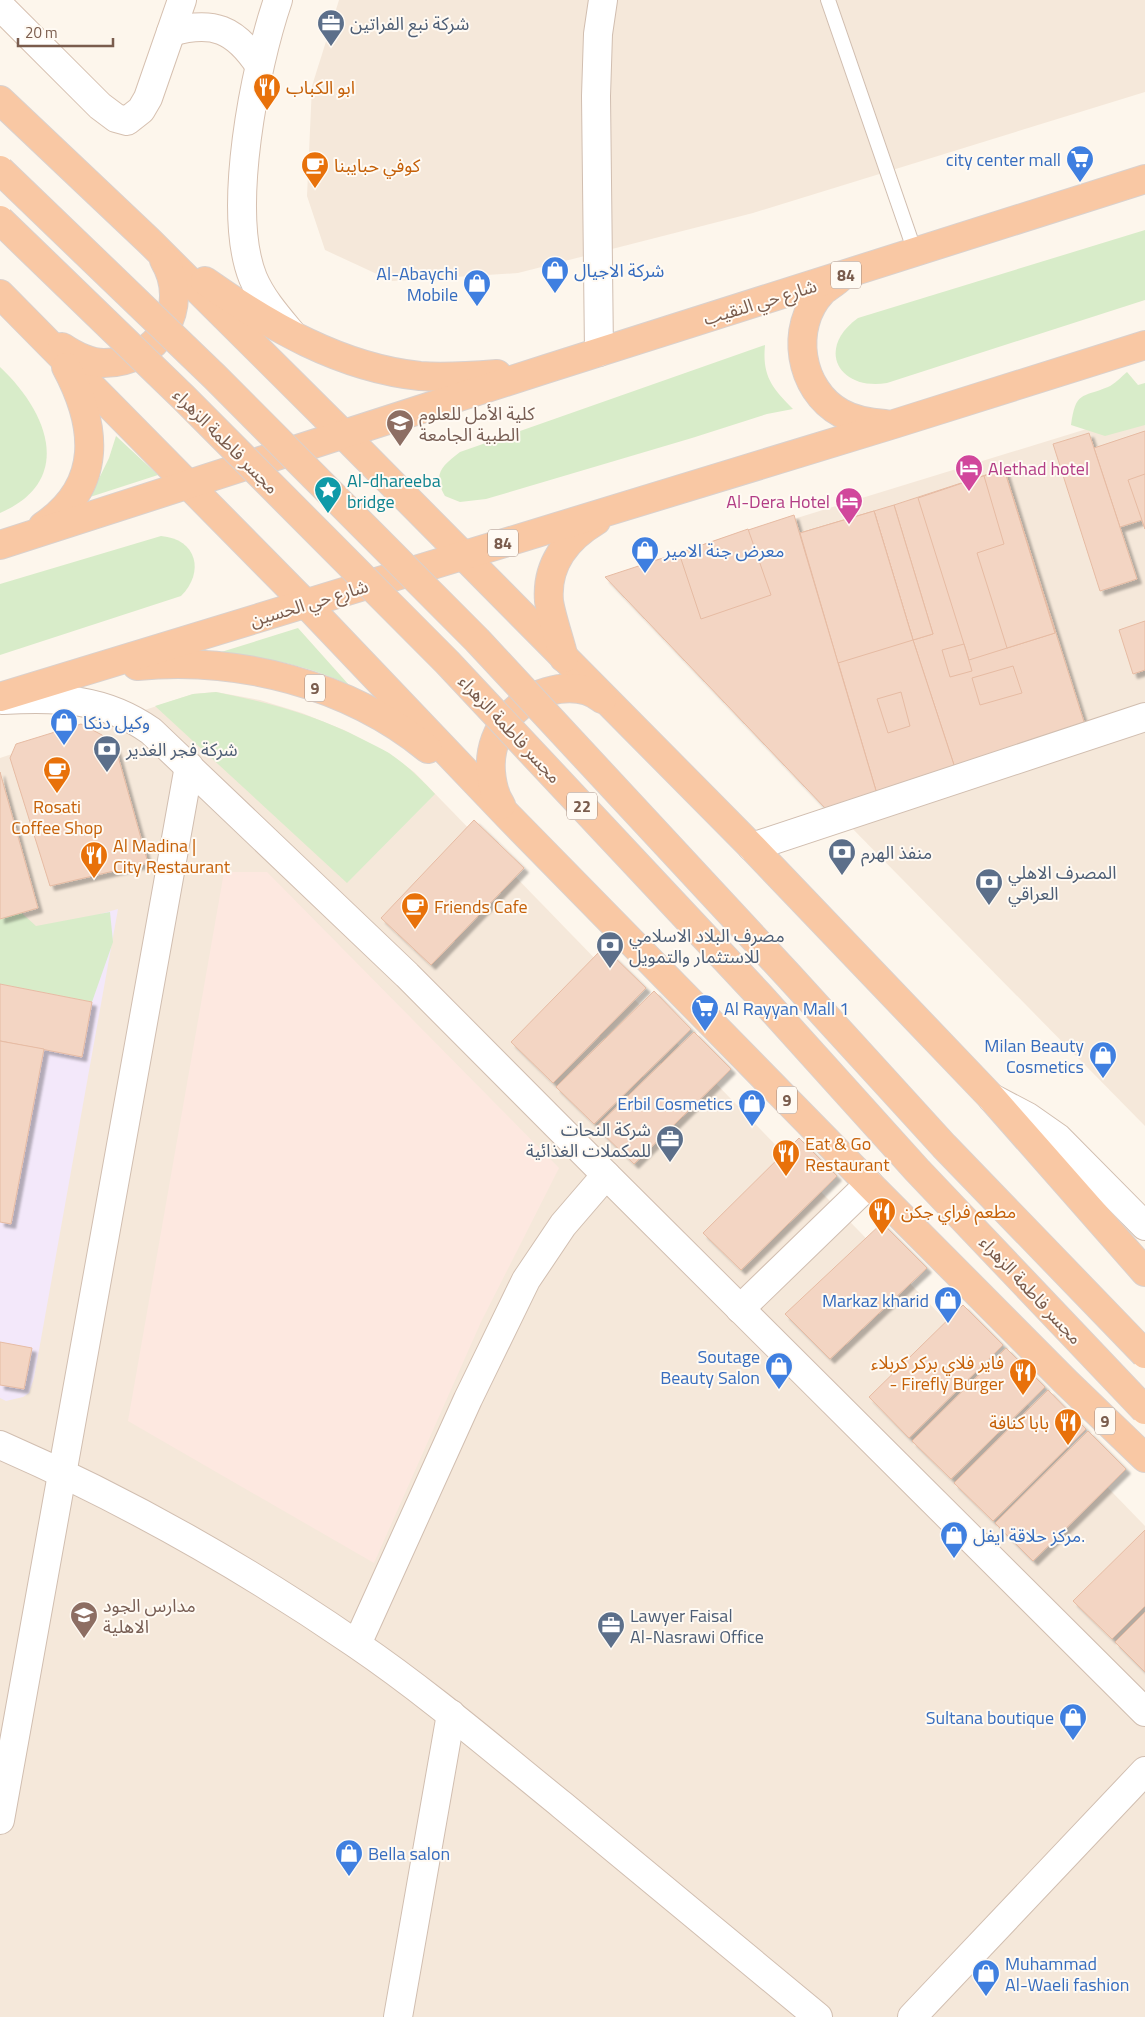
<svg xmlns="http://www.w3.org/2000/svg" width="1145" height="2017" viewBox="0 0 1145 2017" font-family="'Titillium Web','Noto Sans Arabic',sans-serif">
<defs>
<filter id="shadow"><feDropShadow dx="4.5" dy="4.5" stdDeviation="1" flood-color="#0004"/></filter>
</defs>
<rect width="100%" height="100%" fill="#fdf6ec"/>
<!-- residential -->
<g fill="#f5e8da">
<polygon points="339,0 1145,0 1145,92 753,213 518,273 392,281 325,250 307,196 312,86"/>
<polygon points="1145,411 1145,1126 605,577"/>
<polygon points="216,692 260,700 302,713 344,730 388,753 414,772 1145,1526 1145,2017 0,2017 0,758 193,694"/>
</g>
<!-- commercial -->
<polygon fill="#fde8e0" points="224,872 267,872 559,1168 481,1322 374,1563 128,1421"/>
<!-- education -->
<polygon fill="#f3e8fa" points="118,909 34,1378 29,1393 23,1397 6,1401 0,1398 0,943"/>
<!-- green -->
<g fill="#d8ecc9">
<path d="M1145,230V300L887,383C839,391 815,349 858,318Z"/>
<path d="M765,345C762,376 772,388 793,409L767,414L692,438L486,499L460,502L445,496C432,474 442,466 460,452Z"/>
<path d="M0,367C47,411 76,480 0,513Z"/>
<path d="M1127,372L1138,385L1145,383V425L1105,436L1071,425C1076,391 1081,398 1108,387C1115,384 1121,377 1127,372Z"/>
<polygon points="116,436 158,475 90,497 109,458"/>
<path d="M161,536C197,539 205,572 181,596L0,655V584Z"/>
<path d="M298,628L349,685C308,665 263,657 218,653Z"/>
<path d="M216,692C267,702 316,715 362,739C371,744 381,748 389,753C407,765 421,779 435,794L347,883L155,706L193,694Z"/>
<polygon points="15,907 36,926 110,912 113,942 92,1002 0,984 0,919"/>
</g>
<!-- building -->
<g fill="#f3d5c3" stroke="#e6bba3" filter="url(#shadow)">
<polygon points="1145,431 1145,529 1142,520 1120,527 1094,448"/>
<polygon points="1089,433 1137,579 1100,591 1053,444"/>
<polygon points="1004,469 1086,728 956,771 913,640 933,634 894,505"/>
<polygon points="1004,469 1055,633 969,660 918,498"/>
<polygon points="1004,469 1055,633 1007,648 977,553 1004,544 984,476"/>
<polygon points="1145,474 1145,529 1128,480"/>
<polygon points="894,505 933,634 913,640 874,511"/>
<polygon points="874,511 913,640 956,771 877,794 800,533"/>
<polygon points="874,511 913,640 838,663 800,533"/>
<polygon points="794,515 877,794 825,808 605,577"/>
<polygon points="748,529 771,595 701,619 679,553"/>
<polygon points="1145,621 1145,670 1133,674 1119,630"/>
<polygon points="964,644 972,671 950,677 942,650"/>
<polygon points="1013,666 1022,693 980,705 972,678"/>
<polygon points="901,692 910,726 888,733 877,699"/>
<polygon points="81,724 102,735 116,749 148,863 50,886 10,758 16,744"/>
<polygon points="0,772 38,908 0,919"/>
<polygon points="474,820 524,868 431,965 381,918"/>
<polygon points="604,947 646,988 553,1083 511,1042"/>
<polygon points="0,984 92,1002 82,1057 0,1041"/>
<polygon points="654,991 691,1029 594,1124 556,1087"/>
<polygon points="694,1032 731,1069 634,1164 596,1127"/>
<polygon points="0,1041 44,1049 11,1224 0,1222"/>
<polygon points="799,1138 837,1176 741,1270 703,1233"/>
<polygon points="882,1223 927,1268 830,1359 785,1314"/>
<polygon points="963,1305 1003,1345 909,1438 869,1397"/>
<polygon points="0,1342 32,1348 24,1389 0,1385"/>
<polygon points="1006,1348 1045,1387 951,1479 912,1441"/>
<polygon points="1048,1390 1086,1429 993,1521 954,1483"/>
<polygon points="1088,1431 1126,1469 1033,1561 995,1523"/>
<polygon points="1145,1530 1145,1606 1112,1639 1073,1601"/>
<polygon points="1145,1612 1145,1672 1115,1642"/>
</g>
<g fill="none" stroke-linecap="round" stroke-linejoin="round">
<!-- service casing -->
<g stroke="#d1beb0" stroke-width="16">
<polyline id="service" points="828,0 915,252"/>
</g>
<!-- minor casing -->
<g stroke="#d1beb0" stroke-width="30">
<g id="minor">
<polyline points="599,352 596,96 598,34 603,0"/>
<path d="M3,700C59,697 104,698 151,731L407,975L606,1175L1145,1712"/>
<polyline points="752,847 1145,717"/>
<polyline points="992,1098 1028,1117 1058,1138 1145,1226"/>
<polyline points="740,1309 869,1184"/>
<path d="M0,1445C124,1499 244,1567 356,1644C428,1693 494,1750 562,1805C647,1876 733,1946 818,2017"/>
<polyline points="357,1644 468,1399 526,1280 563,1225 606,1175"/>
<polyline points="0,1820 189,766"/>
<polyline points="398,2017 451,1714"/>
<polyline points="912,2017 1145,1771"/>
</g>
</g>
<!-- secondary casing -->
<g stroke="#d6c0b0" stroke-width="30">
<g id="secondary">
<path d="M278,0C255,67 226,211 253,278C262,299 277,316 292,334"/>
<polyline points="0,6 100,106 116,118 127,121 141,110 148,98 182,0"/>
<path d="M171,32C213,20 235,29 259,65"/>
</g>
</g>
<!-- trunk casing -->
<g stroke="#dad1cd" stroke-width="30">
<g id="trunk">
<polyline points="0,100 149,241 343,434 752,847 991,1097 1145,1272"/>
<path d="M840,278C835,283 827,287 822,292C789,327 799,390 841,413C855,421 870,423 885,424"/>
<path d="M205,281C269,326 341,368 420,376C446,378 472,376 497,374"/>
<polyline points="0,294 306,604 509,817 869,1184 1066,1382 1145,1458"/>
<path d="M62,347C74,355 89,363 104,363C158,363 192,307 164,260"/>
<path d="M43,526C104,485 97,425 66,367"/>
<polyline points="0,545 546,369 1145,179"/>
<path d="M564,658C560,641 551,616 549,601C546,565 566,539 596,521"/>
<path d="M137,666C238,656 348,684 428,749"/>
<polyline points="0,697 894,424 1145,345"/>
<path d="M501,805C495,796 492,784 491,772C488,730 518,696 559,689C574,687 590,689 602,699"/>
</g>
</g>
<!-- service -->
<use href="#service" stroke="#fff" stroke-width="14"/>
<!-- minor -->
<use href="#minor" stroke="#fff" stroke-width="28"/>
<!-- secondary -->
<use href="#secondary" stroke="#fff" stroke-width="28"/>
<!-- trunk -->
<use href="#trunk" stroke="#f9c8a4" stroke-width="28"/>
<!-- trunk-bridge casing -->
<g stroke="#dad1cd" stroke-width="30" stroke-linecap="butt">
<g id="trunk-bridge">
<polyline points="0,170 215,377 477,640 788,975 944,1146 1145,1354"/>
<polyline points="0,220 184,398 447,662 760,996 917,1170 1145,1410"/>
</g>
</g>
<!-- trunk-bridge -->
<use href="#trunk-bridge" stroke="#f9c8a4" stroke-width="28"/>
</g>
<!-- icons -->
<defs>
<g id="office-pin" transform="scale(1.4375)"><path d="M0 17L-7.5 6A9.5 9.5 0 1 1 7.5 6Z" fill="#5c6f8a" stroke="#fffaf3"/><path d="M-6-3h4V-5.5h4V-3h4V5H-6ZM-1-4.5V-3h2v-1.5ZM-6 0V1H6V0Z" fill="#fff"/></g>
<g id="restaurant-pin" transform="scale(1.4375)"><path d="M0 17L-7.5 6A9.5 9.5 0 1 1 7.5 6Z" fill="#e8710a" stroke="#fffaf3"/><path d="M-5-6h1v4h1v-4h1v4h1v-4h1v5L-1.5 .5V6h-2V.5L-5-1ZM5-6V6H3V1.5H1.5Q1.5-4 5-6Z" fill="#fff"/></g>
<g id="supermarket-pin" transform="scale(1.4375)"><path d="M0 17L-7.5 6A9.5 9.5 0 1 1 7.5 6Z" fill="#3f7fe0" stroke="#fffaf3"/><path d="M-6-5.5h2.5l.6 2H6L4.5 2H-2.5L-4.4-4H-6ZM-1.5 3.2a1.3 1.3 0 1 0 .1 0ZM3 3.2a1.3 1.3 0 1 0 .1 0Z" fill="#fff"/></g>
<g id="cafe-pin" transform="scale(1.4375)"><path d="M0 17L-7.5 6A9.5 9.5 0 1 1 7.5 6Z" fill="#e8710a" stroke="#fffaf3"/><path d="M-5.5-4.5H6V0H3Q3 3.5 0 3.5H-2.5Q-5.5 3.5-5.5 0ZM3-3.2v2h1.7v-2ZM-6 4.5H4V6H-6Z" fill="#fff"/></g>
<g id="shop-pin" transform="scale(1.4375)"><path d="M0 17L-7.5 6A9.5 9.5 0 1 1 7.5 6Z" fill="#3f7fe0" stroke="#fffaf3"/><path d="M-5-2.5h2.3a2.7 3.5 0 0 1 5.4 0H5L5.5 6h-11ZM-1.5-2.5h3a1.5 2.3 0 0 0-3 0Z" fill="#fff"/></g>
<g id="university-pin" transform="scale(1.4375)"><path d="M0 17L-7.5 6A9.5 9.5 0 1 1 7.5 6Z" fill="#8d6e63" stroke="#fffaf3"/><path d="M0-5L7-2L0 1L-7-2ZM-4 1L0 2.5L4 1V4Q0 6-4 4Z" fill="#fff"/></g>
<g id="hotel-pin" transform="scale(1.4375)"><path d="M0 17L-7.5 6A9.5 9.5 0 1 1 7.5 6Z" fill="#d1479c" stroke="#fffaf3"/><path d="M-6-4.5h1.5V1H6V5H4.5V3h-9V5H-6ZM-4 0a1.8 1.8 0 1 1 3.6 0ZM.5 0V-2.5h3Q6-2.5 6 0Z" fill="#fff"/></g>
<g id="sight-pin" transform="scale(1.4375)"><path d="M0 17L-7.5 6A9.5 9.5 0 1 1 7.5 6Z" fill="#0f9aa8" stroke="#fffaf3"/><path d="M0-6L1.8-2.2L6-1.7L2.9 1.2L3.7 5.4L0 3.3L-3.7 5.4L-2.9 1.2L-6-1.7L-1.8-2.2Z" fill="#fff"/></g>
<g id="bank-pin" transform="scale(1.4375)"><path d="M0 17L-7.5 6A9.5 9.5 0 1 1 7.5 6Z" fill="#5c6f8a" stroke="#fffaf3"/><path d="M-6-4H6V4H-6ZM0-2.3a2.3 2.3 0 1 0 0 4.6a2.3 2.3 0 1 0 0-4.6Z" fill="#fff"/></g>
<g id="school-pin" transform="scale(1.4375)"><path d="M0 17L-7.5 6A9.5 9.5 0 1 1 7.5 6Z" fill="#8d6e63" stroke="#fffaf3"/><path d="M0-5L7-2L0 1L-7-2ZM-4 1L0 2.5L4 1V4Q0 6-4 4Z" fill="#fff"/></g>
</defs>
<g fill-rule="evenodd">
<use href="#office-pin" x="331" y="23"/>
<use href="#restaurant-pin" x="267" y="87"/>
<use href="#supermarket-pin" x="1080" y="159"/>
<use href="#cafe-pin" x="315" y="165"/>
<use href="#shop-pin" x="555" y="270"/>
<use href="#shop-pin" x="477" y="283"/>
<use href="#university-pin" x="400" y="423"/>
<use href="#hotel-pin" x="969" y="468"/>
<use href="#sight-pin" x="328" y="490"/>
<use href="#hotel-pin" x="849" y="501"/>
<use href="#shop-pin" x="645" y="550"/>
<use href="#shop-pin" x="64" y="722"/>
<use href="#bank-pin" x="107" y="749"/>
<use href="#cafe-pin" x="57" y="770"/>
<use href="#bank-pin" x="842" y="852"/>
<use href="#restaurant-pin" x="94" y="855"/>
<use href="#bank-pin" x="989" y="882"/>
<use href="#cafe-pin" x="415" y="906"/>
<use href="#bank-pin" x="610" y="945"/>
<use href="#supermarket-pin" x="705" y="1008"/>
<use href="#shop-pin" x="1103" y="1055"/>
<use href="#shop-pin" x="752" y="1103"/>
<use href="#office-pin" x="670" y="1139"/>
<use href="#restaurant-pin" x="786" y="1153"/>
<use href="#restaurant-pin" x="882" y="1211"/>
<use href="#shop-pin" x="948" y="1300"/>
<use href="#shop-pin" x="779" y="1366"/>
<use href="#restaurant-pin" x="1023" y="1372"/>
<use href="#restaurant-pin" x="1068" y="1422"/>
<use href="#shop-pin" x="954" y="1535"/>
<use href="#school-pin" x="84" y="1615"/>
<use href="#office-pin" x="611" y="1625"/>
<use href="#shop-pin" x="1073" y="1717"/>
<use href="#shop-pin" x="349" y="1853"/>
<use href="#shop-pin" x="986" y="1973"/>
</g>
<g text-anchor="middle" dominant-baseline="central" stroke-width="4" stroke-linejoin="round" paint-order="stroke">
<!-- shield labels -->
<g fill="#fffaf3" stroke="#a28b7f" stroke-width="1">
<rect x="831" y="261.5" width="30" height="27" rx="4"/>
<rect x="488" y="529.5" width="30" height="27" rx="4"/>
<rect x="305" y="674.5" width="20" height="27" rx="4"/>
<rect x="567" y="792.5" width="30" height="27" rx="4"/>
<rect x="777" y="1086.5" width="20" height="27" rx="4"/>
<rect x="1095" y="1407.5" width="20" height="27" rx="4"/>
</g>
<g font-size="16" font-weight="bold" fill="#7a5c4d">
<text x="846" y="275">84</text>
<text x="503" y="543">84</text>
<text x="315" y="688">9</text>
<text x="582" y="806">22</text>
<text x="787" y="1100">9</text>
<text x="1105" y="1421">9</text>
</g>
<!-- service labels -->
<g font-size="18" fill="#4e5e75" stroke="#fffaf3" text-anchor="start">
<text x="350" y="23">شركة نبع الفراتين</text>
<text x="126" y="749">شركة فجر الغدير</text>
<text x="861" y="852">منفذ الهرم</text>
<text x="1008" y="872">المصرف الاهلي<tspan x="1008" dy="21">العراقي</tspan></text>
<text x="629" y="935">مصرف البلاد الاسلامي<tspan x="629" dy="21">للاستثمار والتمويل</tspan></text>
<text x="651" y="1129" text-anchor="end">شركة النحات<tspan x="651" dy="21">للمكملات الغذائية</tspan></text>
<text x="630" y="1615">Lawyer Faisal<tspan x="630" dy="21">Al-Nasrawi Office</tspan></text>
</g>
<!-- food labels -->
<g font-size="18" fill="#c56008" stroke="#fffaf3" text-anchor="start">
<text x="286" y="87">ابو الكباب</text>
<text x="334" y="165">كوفي حبايبنا</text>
<text x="57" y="806" text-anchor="middle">Rosati<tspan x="57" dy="21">Coffee Shop</tspan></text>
<text x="113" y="845">Al Madina |<tspan x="113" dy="21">City Restaurant</tspan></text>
<text x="434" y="906">Friends Cafe</text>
<text x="805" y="1143">Eat &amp; Go<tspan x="805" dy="21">Restaurant</tspan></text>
<text x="901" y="1211">مطعم فراي جكن</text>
<text x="1004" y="1362" text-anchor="end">فاير فلاي بركر كربلاء<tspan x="1004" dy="21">- Firefly Burger</tspan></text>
<text x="1049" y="1422" text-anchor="end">بابا كنافة</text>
</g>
<!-- shop labels -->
<g font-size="18" fill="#366cbe" stroke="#fffaf3" text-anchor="end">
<text x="1061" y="159">city center mall</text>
<text x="574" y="270" text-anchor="start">شركة الاجيال</text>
<text x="458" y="273">Al-Abaychi<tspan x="458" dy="21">Mobile</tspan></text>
<text x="664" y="550" text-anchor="start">معرض جنة الامير</text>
<text x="83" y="722" text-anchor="start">وكيل دنكا</text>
<text x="724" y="1008" text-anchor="start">Al Rayyan Mall 1</text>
<text x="1084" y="1045">Milan Beauty<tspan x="1084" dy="21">Cosmetics</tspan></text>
<text x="733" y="1103">Erbil Cosmetics</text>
<text x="929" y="1300">Markaz kharid</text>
<text x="760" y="1356">Soutage<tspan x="760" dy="21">Beauty Salon</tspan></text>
<text x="973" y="1535" text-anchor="start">مركز حلاقة ايفل.</text>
<text x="1054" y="1717">Sultana boutique</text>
<text x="368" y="1853" text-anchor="start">Bella salon</text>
<text x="1005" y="1963" text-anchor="start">Muhammad<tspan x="1005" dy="21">Al-Waeli fashion</tspan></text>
</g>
<!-- street labels -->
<g font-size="18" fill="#7a5c4d" stroke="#fffaf3">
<text transform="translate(760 302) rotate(-17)">شارع حي النقيب</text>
<text transform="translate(226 441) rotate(45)">مجسر فاطمة الزهراء</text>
<text transform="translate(309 603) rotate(-17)">شارع حي الحسين</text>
<text transform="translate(510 729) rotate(47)">مجسر فاطمة الزهراء</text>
<text transform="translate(1031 1290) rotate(47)">مجسر فاطمة الزهراء</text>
</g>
<!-- education labels -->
<g font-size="18" fill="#785e54" stroke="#fffaf3" text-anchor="start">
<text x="419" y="413">كلية الأمل للعلوم<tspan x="419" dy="21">الطبية الجامعة</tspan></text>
<text x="103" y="1605">مدارس الجود<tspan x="103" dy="21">الاهلية</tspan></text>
</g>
<!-- hotel labels -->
<g font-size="18" fill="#b23c85" stroke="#fffaf3" text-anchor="start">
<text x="988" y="468">Alethad hotel</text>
<text x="830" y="501" text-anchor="end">Al-Dera Hotel</text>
</g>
<!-- culture labels -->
<g font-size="18" fill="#0d838f" stroke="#fffaf3" text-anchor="start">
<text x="347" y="480">Al-dhareeba<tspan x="347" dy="21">bridge</tspan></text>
</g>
</g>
<!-- scale -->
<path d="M18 38v8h95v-8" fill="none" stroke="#7a5c4d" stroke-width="2.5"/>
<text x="25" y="38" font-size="15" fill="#7a5c4d" stroke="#fffaf3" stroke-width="4" paint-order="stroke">20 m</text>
</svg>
